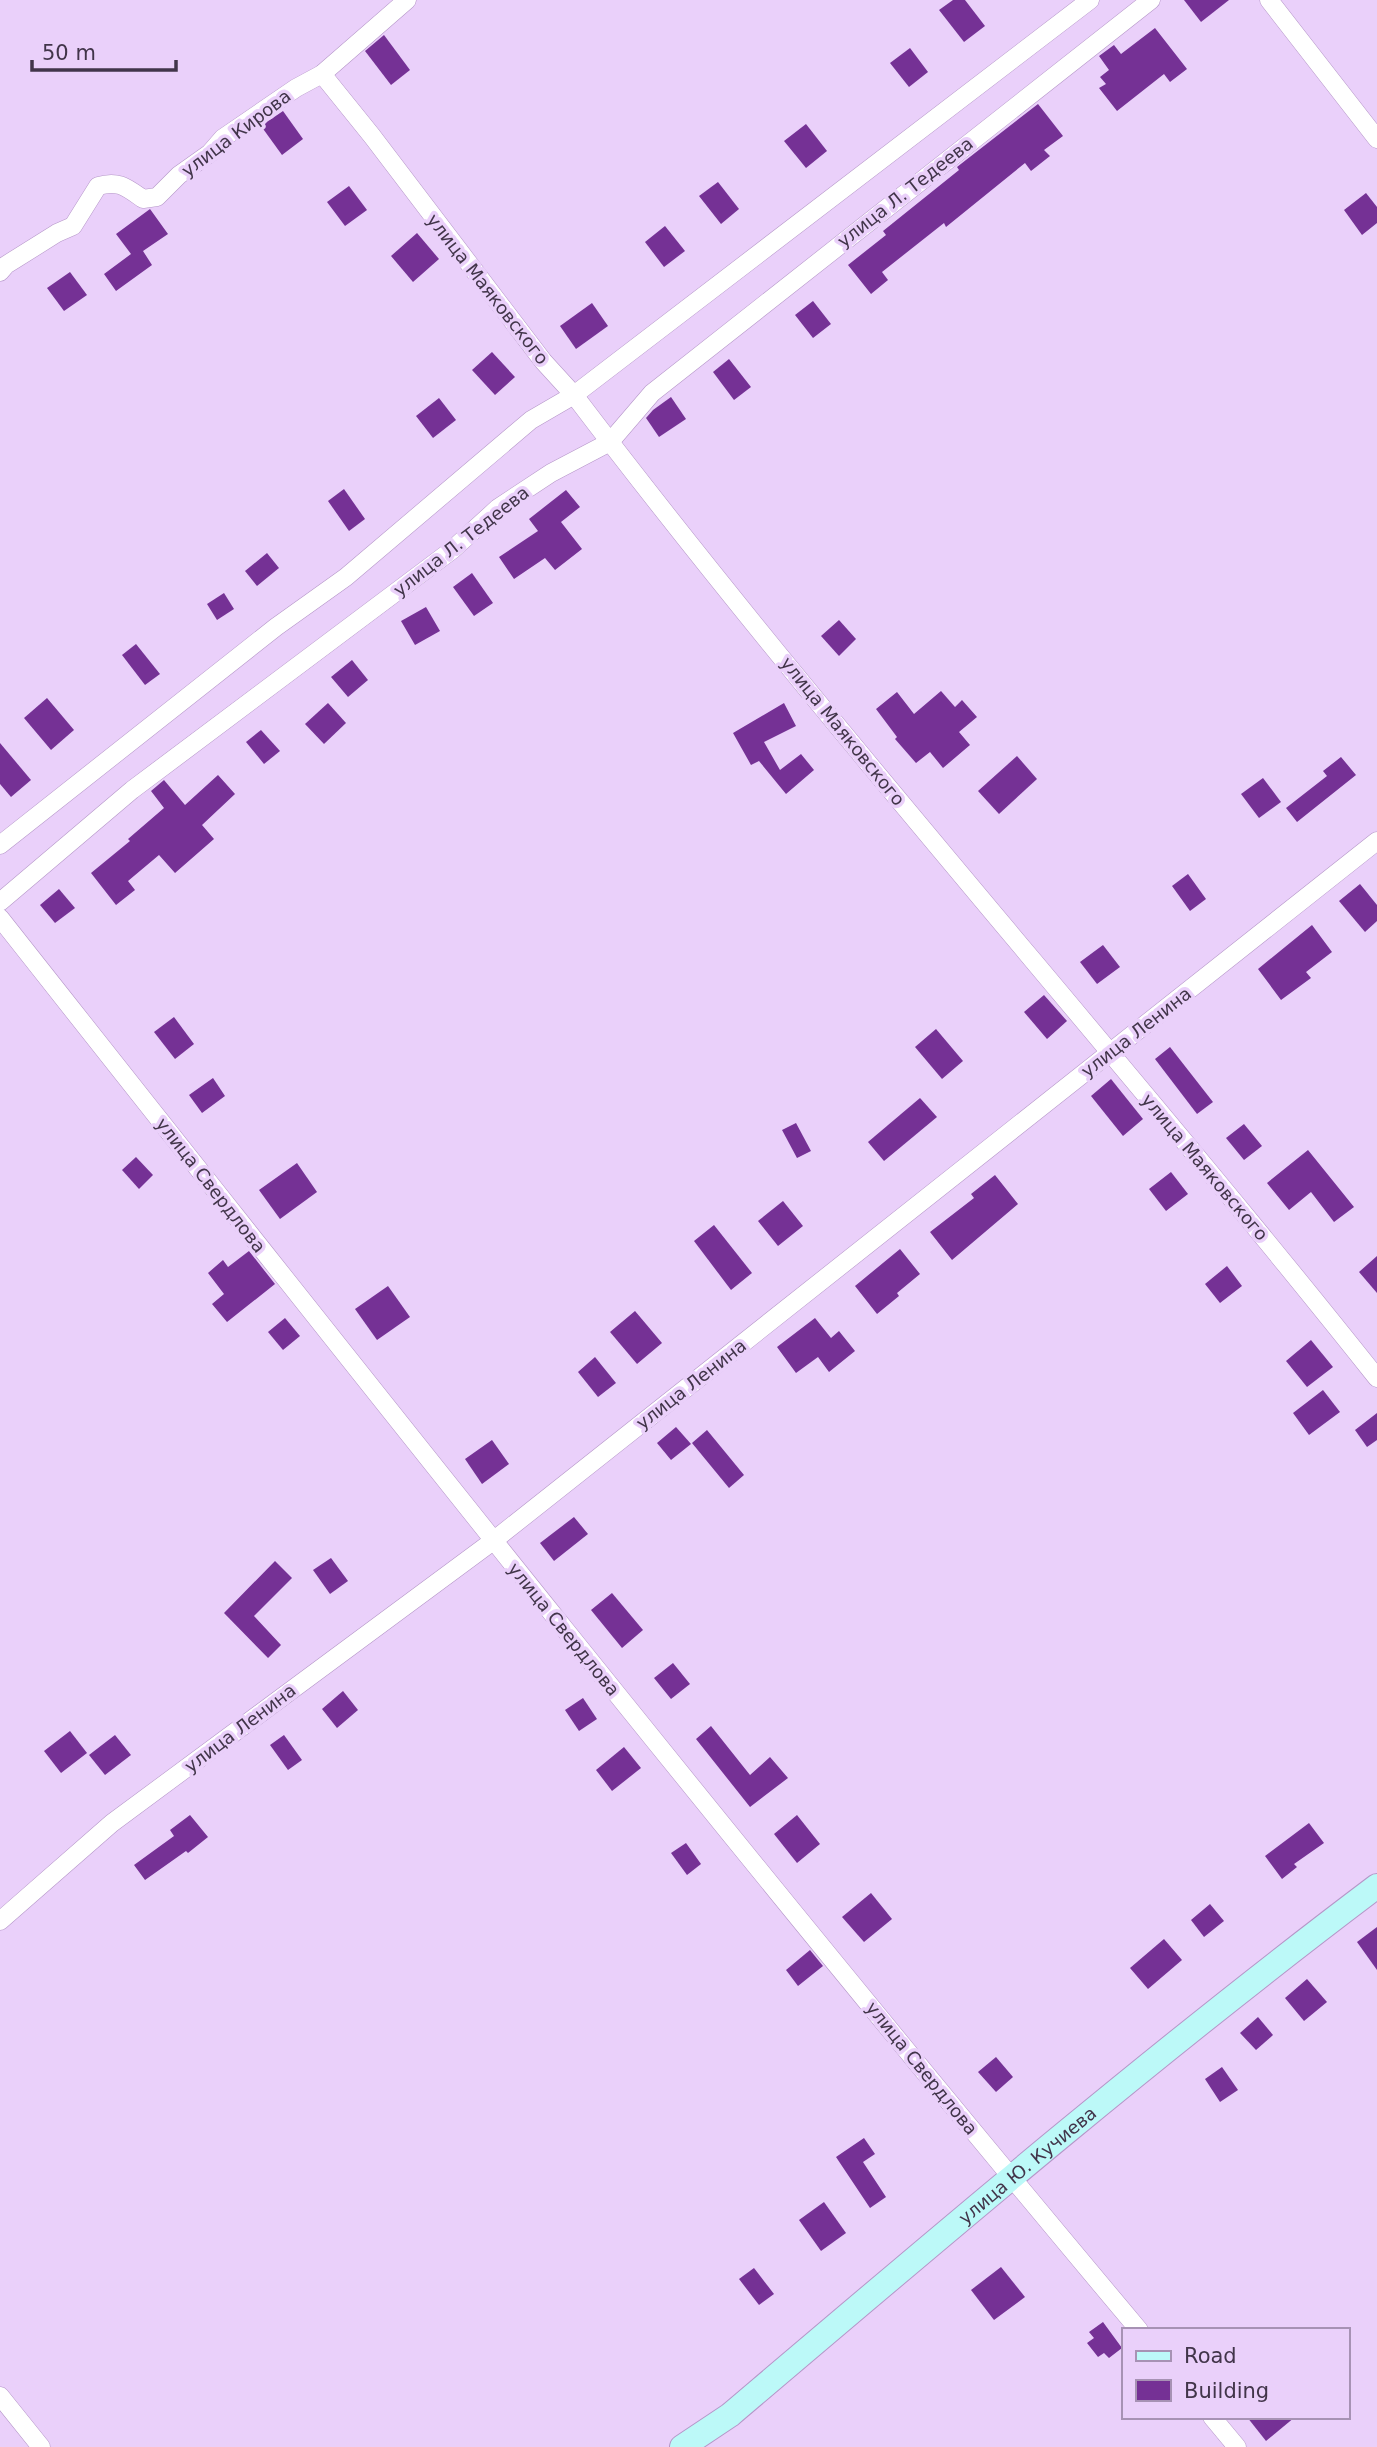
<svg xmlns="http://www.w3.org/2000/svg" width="1377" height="2447" viewBox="0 0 1377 2447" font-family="'DejaVu Sans',sans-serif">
<rect width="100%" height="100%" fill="#ead0fa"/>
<!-- building -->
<g fill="#753195">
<polygon points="953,0 965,0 985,26 964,42 939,10"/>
<polygon points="1184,0 1229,0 1201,22"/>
<polygon points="1155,28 1187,69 1170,82 1164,74 1117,111 1099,88 1106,84 1100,77 1109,70 1099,56 1114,45 1121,54"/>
<polygon points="384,35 410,70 391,85 365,51"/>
<polygon points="910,48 928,72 909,87 890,63"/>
<polygon points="1038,104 1063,136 1044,150 1050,156 1031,171 1025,163 946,227 944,223 882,272 888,280 871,294 848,265 886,235 883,231 959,170 957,167"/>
<polygon points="283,111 303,139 282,155 261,126"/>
<polygon points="806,124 827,151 806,168 784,141"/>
<polygon points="718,182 739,209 721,224 699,196"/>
<polygon points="349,186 367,210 345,226 327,202"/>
<polygon points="1366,193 1377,207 1377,223 1362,235 1344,210"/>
<polygon points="150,209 168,234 143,251 152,265 116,291 104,274 131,254 116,234"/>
<polygon points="665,226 685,251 664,267 645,242"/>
<polygon points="417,233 439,259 413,282 391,256"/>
<polygon points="70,272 87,295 64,311 47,288"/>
<polygon points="813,301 831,324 813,338 795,315"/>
<polygon points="592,303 608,326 576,349 560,326"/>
<polygon points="492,352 515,377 495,395 472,370"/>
<polygon points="729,359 751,387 734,400 713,372"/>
<polygon points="671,397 686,419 659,437 646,418 653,410"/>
<polygon points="439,398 456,420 433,438 416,416"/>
<polygon points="344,489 365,519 349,531 328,501"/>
<polygon points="566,490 580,507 561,522 582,549 555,570 545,558 514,579 499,557 538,531 529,519"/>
<polygon points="267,553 279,568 257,586 245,571"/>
<polygon points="472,573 493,603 474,616 453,587"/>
<polygon points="224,593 234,609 217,620 207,604"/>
<polygon points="426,607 440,631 415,645 401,621"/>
<polygon points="839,620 856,639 839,656 821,636"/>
<polygon points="136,644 160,674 145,685 122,655"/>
<polygon points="352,660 368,680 348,697 331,677"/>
<polygon points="941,691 955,707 962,700 977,717 959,732 970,745 943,768 930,752 916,763 895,739 897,737 876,709 897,692 914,714"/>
<polygon points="47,698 74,730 51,750 24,718"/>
<polygon points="328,703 346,723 324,744 305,724"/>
<polygon points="784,703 796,726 764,742 780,770 801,754 814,770 786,794 759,761 751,765 733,733"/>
<polygon points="261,730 280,751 264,764 246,742"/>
<polygon points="0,743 31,780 11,797 0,784"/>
<polygon points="1017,756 1037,779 999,814 978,791"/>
<polygon points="1341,757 1356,775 1297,822 1286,808 1327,776 1323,771"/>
<polygon points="218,775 235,794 202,825 214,839 175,873 159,855 128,881 135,890 116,905 91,873 130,841 128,839 164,808 151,791 164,780 185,805"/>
<polygon points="1263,778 1281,802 1259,818 1241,794"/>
<polygon points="1188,874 1206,899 1190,911 1172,886"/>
<polygon points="1360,884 1377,905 1377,921 1365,932 1339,901"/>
<polygon points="59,889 75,908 55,923 40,905"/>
<polygon points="1312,925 1332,952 1306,972 1311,978 1281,1000 1258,969"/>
<polygon points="1103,945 1120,967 1097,984 1080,962"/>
<polygon points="1044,995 1067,1021 1047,1039 1024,1012"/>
<polygon points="174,1017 194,1044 175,1059 154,1032"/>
<polygon points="936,1029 963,1061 942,1079 915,1047"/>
<polygon points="1170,1047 1213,1102 1197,1114 1155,1059"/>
<polygon points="213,1078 225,1096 202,1113 189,1095"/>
<polygon points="1111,1079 1143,1119 1123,1136 1091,1096"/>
<polygon points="920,1098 937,1117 884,1161 868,1142"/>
<polygon points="796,1123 811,1151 797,1158 782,1130"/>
<polygon points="1244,1124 1262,1146 1244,1160 1226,1138"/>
<polygon points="1308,1150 1354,1207 1334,1222 1311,1192 1289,1210 1267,1183"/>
<polygon points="136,1157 153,1175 139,1189 122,1170"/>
<polygon points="297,1163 317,1192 280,1219 259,1190"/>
<polygon points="1171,1172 1188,1194 1166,1211 1149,1189"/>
<polygon points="995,1175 1018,1204 952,1260 930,1232 974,1198 971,1194"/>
<polygon points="783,1201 803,1226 778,1246 758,1221"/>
<polygon points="714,1225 752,1273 731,1290 694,1241"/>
<polygon points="900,1249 920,1274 897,1293 899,1296 877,1314 855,1286"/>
<polygon points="249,1251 275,1284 227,1322 212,1304 224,1294 208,1273 223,1260 228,1267"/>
<polygon points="1377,1256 1377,1293 1359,1272"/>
<polygon points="1227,1266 1242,1286 1220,1303 1205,1284"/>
<polygon points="388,1286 410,1317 377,1340 355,1309"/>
<polygon points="635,1311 662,1343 637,1364 610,1332"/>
<polygon points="285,1318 300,1336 283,1350 268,1332"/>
<polygon points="815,1318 831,1338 839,1331 855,1351 829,1372 818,1357 796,1373 777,1347"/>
<polygon points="1311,1340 1333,1367 1307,1387 1286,1361"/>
<polygon points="595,1357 616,1383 598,1397 578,1372"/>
<polygon points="1323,1390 1340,1412 1309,1435 1293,1413"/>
<polygon points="1377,1413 1377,1440 1367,1447 1355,1430"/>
<polygon points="676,1427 691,1444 671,1460 657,1443"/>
<polygon points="707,1430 744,1475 729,1488 692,1443"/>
<polygon points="492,1440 509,1464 482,1484 465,1459"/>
<polygon points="574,1517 588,1534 554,1561 540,1543"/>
<polygon points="331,1558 348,1581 330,1594 313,1570"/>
<polygon points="275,1561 292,1578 254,1616 281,1645 268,1658 224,1613"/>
<polygon points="612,1593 643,1630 622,1648 591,1610"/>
<polygon points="673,1663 690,1684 671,1699 654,1678"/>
<polygon points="343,1691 358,1710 337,1728 322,1709"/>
<polygon points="583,1698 597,1719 579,1731 565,1710"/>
<polygon points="711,1726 750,1775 770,1757 788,1778 750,1807 696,1739"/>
<polygon points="70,1731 87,1753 61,1773 44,1751"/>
<polygon points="115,1735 131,1755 105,1775 89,1755"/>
<polygon points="284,1735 302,1760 288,1770 270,1745"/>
<polygon points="624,1747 641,1768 612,1791 596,1770"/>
<polygon points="190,1815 208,1837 188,1853 186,1851 145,1880 134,1865 174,1836 170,1830"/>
<polygon points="797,1815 820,1844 797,1863 774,1834"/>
<polygon points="1309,1823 1324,1843 1294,1864 1297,1867 1282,1879 1265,1856"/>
<polygon points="686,1843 701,1864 687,1875 671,1853"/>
<polygon points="871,1893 892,1919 864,1942 842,1917"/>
<polygon points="1210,1904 1224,1921 1204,1937 1191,1920"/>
<polygon points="1377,1927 1377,1970 1357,1942"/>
<polygon points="1164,1939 1182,1960 1148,1989 1130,1968"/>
<polygon points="810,1950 823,1966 798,1986 786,1970"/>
<polygon points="1307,1979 1327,2002 1304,2021 1285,1998"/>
<polygon points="1258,2017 1273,2035 1256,2050 1240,2033"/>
<polygon points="996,2057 1013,2077 996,2092 978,2072"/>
<polygon points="1222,2067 1238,2090 1220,2102 1205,2079"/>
<polygon points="864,2138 875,2154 863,2162 886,2197 870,2208 836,2157"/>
<polygon points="824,2202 846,2233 821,2251 799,2220"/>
<polygon points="1001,2267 1025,2297 994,2320 971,2290"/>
<polygon points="754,2268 774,2294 759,2305 739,2279"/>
<polygon points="1103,2322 1122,2348 1109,2358 1104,2353 1098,2357 1087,2343 1094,2338 1089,2332"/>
<polygon points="1247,2417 1295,2417 1266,2441"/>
</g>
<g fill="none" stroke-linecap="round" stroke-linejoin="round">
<!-- street casing -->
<g stroke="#b596c8" stroke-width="19">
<g id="street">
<polyline points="1269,0 1377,139"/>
<path d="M322,74L372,136L543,361L574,395C830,732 1114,1047 1377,1378"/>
<path d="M0,272L6,265L57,233L73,226L98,186C118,180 126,187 143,199L157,197L179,175L210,153L223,138L296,88L322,74L407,0"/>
<polyline points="0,845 276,627 346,577 531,420 574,395 1090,0"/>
<polyline points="0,902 132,790 452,550 498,508 551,473 610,442 652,393 1151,0"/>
<path d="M0,918C375,1393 750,1867 1139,2330"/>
<polyline points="0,1921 112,1823 493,1541 1377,841"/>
<polyline points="0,2396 41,2447"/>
<polyline points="1212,2417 1237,2447"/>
</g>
</g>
<!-- secondary casing -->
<g stroke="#b596c8" stroke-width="26">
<g id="secondary">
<path id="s1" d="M682,2447L730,2415C942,2235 1154,2054 1377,1886"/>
</g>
</g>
<!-- street -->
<use href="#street" stroke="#fff" stroke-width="18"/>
<!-- secondary -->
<use href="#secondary" stroke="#bcf9f8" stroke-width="24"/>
</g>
<g text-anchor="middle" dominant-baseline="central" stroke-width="7" stroke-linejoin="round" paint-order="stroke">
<!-- street labels -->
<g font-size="18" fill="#42354a" stroke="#ead0fa">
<text transform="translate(236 133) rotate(-37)">улица Кирова</text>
<text transform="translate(905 192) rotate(-38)">улица Л. Тедеева</text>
<text transform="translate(488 289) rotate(52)">улица Маяковского</text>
<text transform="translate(461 541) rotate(-38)">улица Л. Тедеева</text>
<text transform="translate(843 731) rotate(51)">улица Маяковского</text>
<text transform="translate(1136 1032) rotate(-38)">улица Ленина</text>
<text transform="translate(1205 1167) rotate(50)">улица Маяковского</text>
<text transform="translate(211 1185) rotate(52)">улица Свердлова</text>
<text transform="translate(691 1384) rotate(-38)">улица Ленина</text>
<text transform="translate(564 1629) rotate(51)">улица Свердлова</text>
<text transform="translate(240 1728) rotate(-37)">улица Ленина</text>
<text transform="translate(922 2068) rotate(51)">улица Свердлова</text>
<text stroke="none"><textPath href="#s1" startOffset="446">улица Ю. Кучиева</textPath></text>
</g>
</g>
<!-- legend -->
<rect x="1122" y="2328" width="228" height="91" fill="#ead0fa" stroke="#a792b4" stroke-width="2"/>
<rect x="1136" y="2351" width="35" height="10" fill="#bcf9f8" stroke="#a792b4" stroke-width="2"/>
<text x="1184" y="2363" font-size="21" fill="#42354a">Road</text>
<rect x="1136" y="2380" width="35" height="21" fill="#753195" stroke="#a792b4" stroke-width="2"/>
<text x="1184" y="2398" font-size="21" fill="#42354a">Building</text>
<!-- scale -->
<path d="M32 60v10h144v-10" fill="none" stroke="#42354a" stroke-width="3.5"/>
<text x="42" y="60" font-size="21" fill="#42354a" stroke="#ead0fa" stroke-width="5" paint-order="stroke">50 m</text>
</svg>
